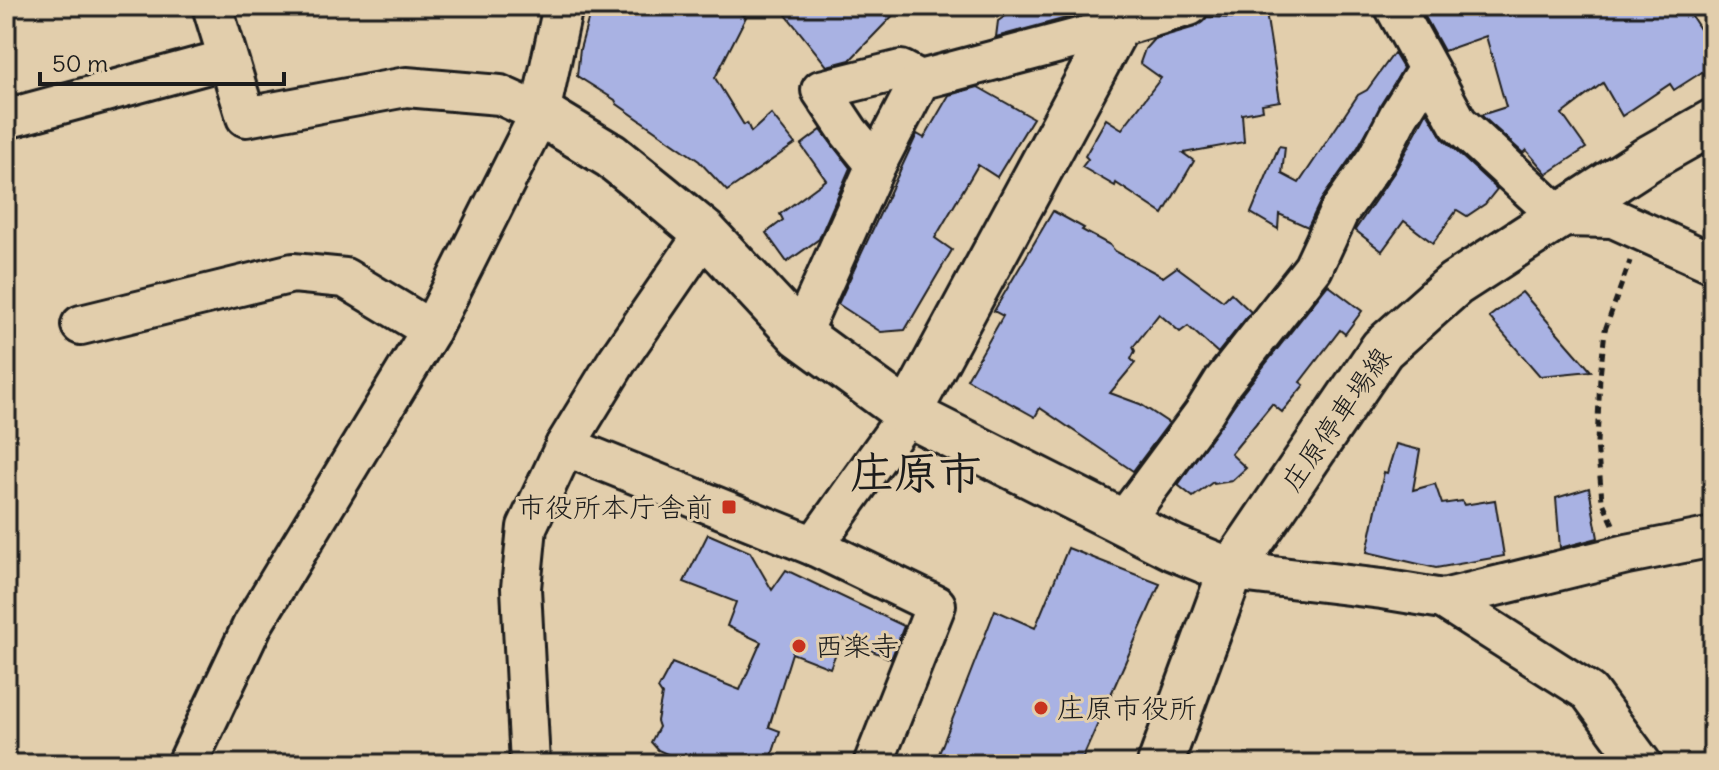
<svg xmlns="http://www.w3.org/2000/svg" width="1719" height="770" viewBox="0 0 1719 770" font-family="Delius,'Klee One',sans-serif">
<rect width="100%" height="100%" fill="#e2ceac"/>
<filter id="ink" filterUnits="userSpaceOnUse"><feTurbulence type="fractalNoise" baseFrequency=".0125" numOctaves="2"/><feDisplacementMap in="SourceGraphic" scale="16" xChannelSelector="R" yChannelSelector="G"/><feConvolveMatrix kernelMatrix="1 2 1 2 8 2 1 2 1" color-interpolation-filters="sRGB"/></filter>
<g filter="url(#ink)">
<!-- building -->
<g fill="#a9b2e3" stroke="#1c1c1c" stroke-width="2">
<polygon points="592,6 726,6 746,17 715,78 744,125 747,123 751,132 771,114 795,144 727,191 699,161 617,104 615,100 577,76 580,49"/>
<polygon points="779,6 902,6 850,60 827,66"/>
<polygon points="1020,6 1098,6 1096,10 996,37 998,21"/>
<polygon points="1234,6 1265,6 1280,101 1262,104 1263,110 1242,114 1244,142 1183,153 1194,161 1163,214 1116,183 1115,186 1082,167 1088,159 1085,156 1106,119 1122,129 1161,78 1140,63 1145,49 1154,39 1195,27 1207,17 1237,18"/>
<polygon points="1428,6 1685,6 1713,49 1713,65 1674,90 1670,84 1622,116 1603,83 1562,114 1586,148 1547,174 1526,150 1523,153 1481,115 1506,107 1486,36 1444,51 1423,13"/>
<polygon points="1394,53 1403,68 1358,147 1321,200 1308,227 1279,214 1278,229 1251,213 1279,146 1285,147 1282,174 1299,183 1358,95 1367,90"/>
<polygon points="978,87 1033,118 997,177 978,165 935,238 952,250 905,330 881,332 838,304 917,134 924,138 949,95"/>
<polygon points="1427,112 1443,139 1497,189 1485,204 1467,216 1457,210 1433,243 1404,221 1382,251 1355,230 1395,171"/>
<polygon points="821,130 850,168 819,239 787,262 766,233 783,220 780,214 826,180 801,145"/>
<polygon points="1053,211 1084,228 1082,230 1110,245 1115,251 1163,277 1177,267 1223,301 1231,293 1251,312 1218,353 1188,326 1180,332 1159,314 1133,347 1135,351 1131,359 1135,363 1110,393 1140,404 1169,423 1133,471 1040,408 1035,417 967,379 1003,316 994,311"/>
<polygon points="1328,285 1362,311 1345,334 1340,330 1300,382 1304,385 1282,412 1272,404 1231,454 1246,468 1232,481 1214,484 1213,482 1193,497 1178,485 1241,395"/>
<polygon points="1522,292 1591,371 1540,376 1489,317"/>
<polygon points="1396,444 1420,450 1413,490 1435,484 1442,504 1462,501 1464,505 1495,500 1504,556 1436,568 1367,552 1384,472 1387,473"/>
<polygon points="1589,488 1598,538 1560,548 1556,498"/>
<polygon points="708,534 750,552 772,590 786,570 904,626 891,659 842,638 830,668 792,653 769,727 780,731 769,764 689,764 658,750 651,742 659,727 657,721 662,695 658,689 672,663 740,690 761,642 727,626 736,602 684,582"/>
<polygon points="1068,548 1160,584 1080,764 935,764 995,610 1035,628"/>
</g>
<g fill="none" stroke-linecap="round" stroke-linejoin="round">
<!-- minor casing -->
<g stroke="#1c1c1c" stroke-width="44">
<g id="minor">
<polyline points="212,6 246,117 406,87 500,95 540,113"/>
<polyline points="1394,6 1458,123 1560,217 1613,218 1713,263"/>
<polyline points="6,119 227,59"/>
<polyline points="876,165 849,132 821,90 901,70 920,80"/>
<polyline points="81,325 293,273 345,278 431,330"/>
<polyline points="800,335 876,165 920,80 1116,28 1189,6"/>
<polyline points="565,446 814,546"/>
<polyline points="1123,522 1203,414 1223,382 1313,268 1339,212 1377,158 1399,115 1428,69"/>
<polyline points="1231,571 1382,589 1443,599 1627,554 1713,537"/>
<polyline points="1443,599 1589,692 1642,764"/>
<polyline points="187,764 253,624 431,330 540,113 563,6"/>
<polyline points="530,764 521,588 527,527 565,446 617,361 705,233"/>
<polyline points="873,764 936,605 814,546 908,414"/>
</g>
</g>
<!-- tertiary casing -->
<g stroke="#1c1c1c" stroke-width="50">
<g id="tertiary">
<polyline points="1125,6 1116,28 908,414 1174,548 1231,571"/>
<polyline points="540,113 611,156 663,198 705,233 800,335 908,414"/>
</g>
</g>
<!-- secondary casing -->
<g stroke="#1c1c1c" stroke-width="50">
<polyline id="secondary" points="1160,764 1231,571 1382,349 1455,284 1651,157 1713,122"/>
</g>
<!-- path -->
<polyline stroke="#1c1c1c" stroke-width="5" stroke-dasharray="8 6" stroke-linecap="butt" points="1613,524 1602,500 1597,443 1600,377 1605,330 1630,261"/>
<!-- minor -->
<use href="#minor" stroke="#e2ceac" stroke-width="38"/>
<!-- tertiary -->
<use href="#tertiary" stroke="#e2ceac" stroke-width="44"/>
<!-- secondary -->
<use href="#secondary" stroke="#e2ceac" stroke-width="44"/>
</g>
</g>
<!-- markers -->
<g fill="#c8321e" stroke="#e2ceac" stroke-width="3">
<rect x="721" y="499" width="16" height="16" rx="4"/>
<circle cx="799" cy="646" r="8"/>
<circle cx="1041" cy="708" r="8"/>
</g>
<g text-anchor="middle" dominant-baseline="central" stroke-width="6" stroke-linejoin="round" paint-order="stroke">
<!-- street labels -->
<g font-size="28" fill="#1c1c1c" stroke="#e2ceac">
<text transform="translate(1336 419) rotate(-55)">庄原停車場線</text>
</g>
<!-- poi labels -->
<g font-size="28" fill="#1c1c1c" stroke="#e2ceac" text-anchor="start">
<text x="713" y="507" text-anchor="end">市役所本庁舎前</text>
<text x="815" y="646">西楽寺</text>
<text x="1057" y="708">庄原市役所</text>
</g>
<!-- town labels -->
<g font-size="44" font-weight="bold" fill="#1c1c1c" stroke="#e2ceac">
<text x="916" y="472">庄原市</text>
</g>
</g>
<!-- margin -->
<rect width="1719" height="770" fill="none" stroke="#e2ceac" stroke-width="32"/>
<rect x="16" y="16" width="1687" height="738" fill="none" stroke="#1c1c1c" stroke-width="3" filter="url(#ink)"/>
<!-- scale -->
<path d="M40 72v12h244v-12" fill="none" stroke="#1c1c1c" stroke-width="4"/>
<text x="52" y="72" font-size="24" fill="#1c1c1c" stroke="#e2ceac" stroke-width="6" paint-order="stroke">50 m</text>
</svg>
